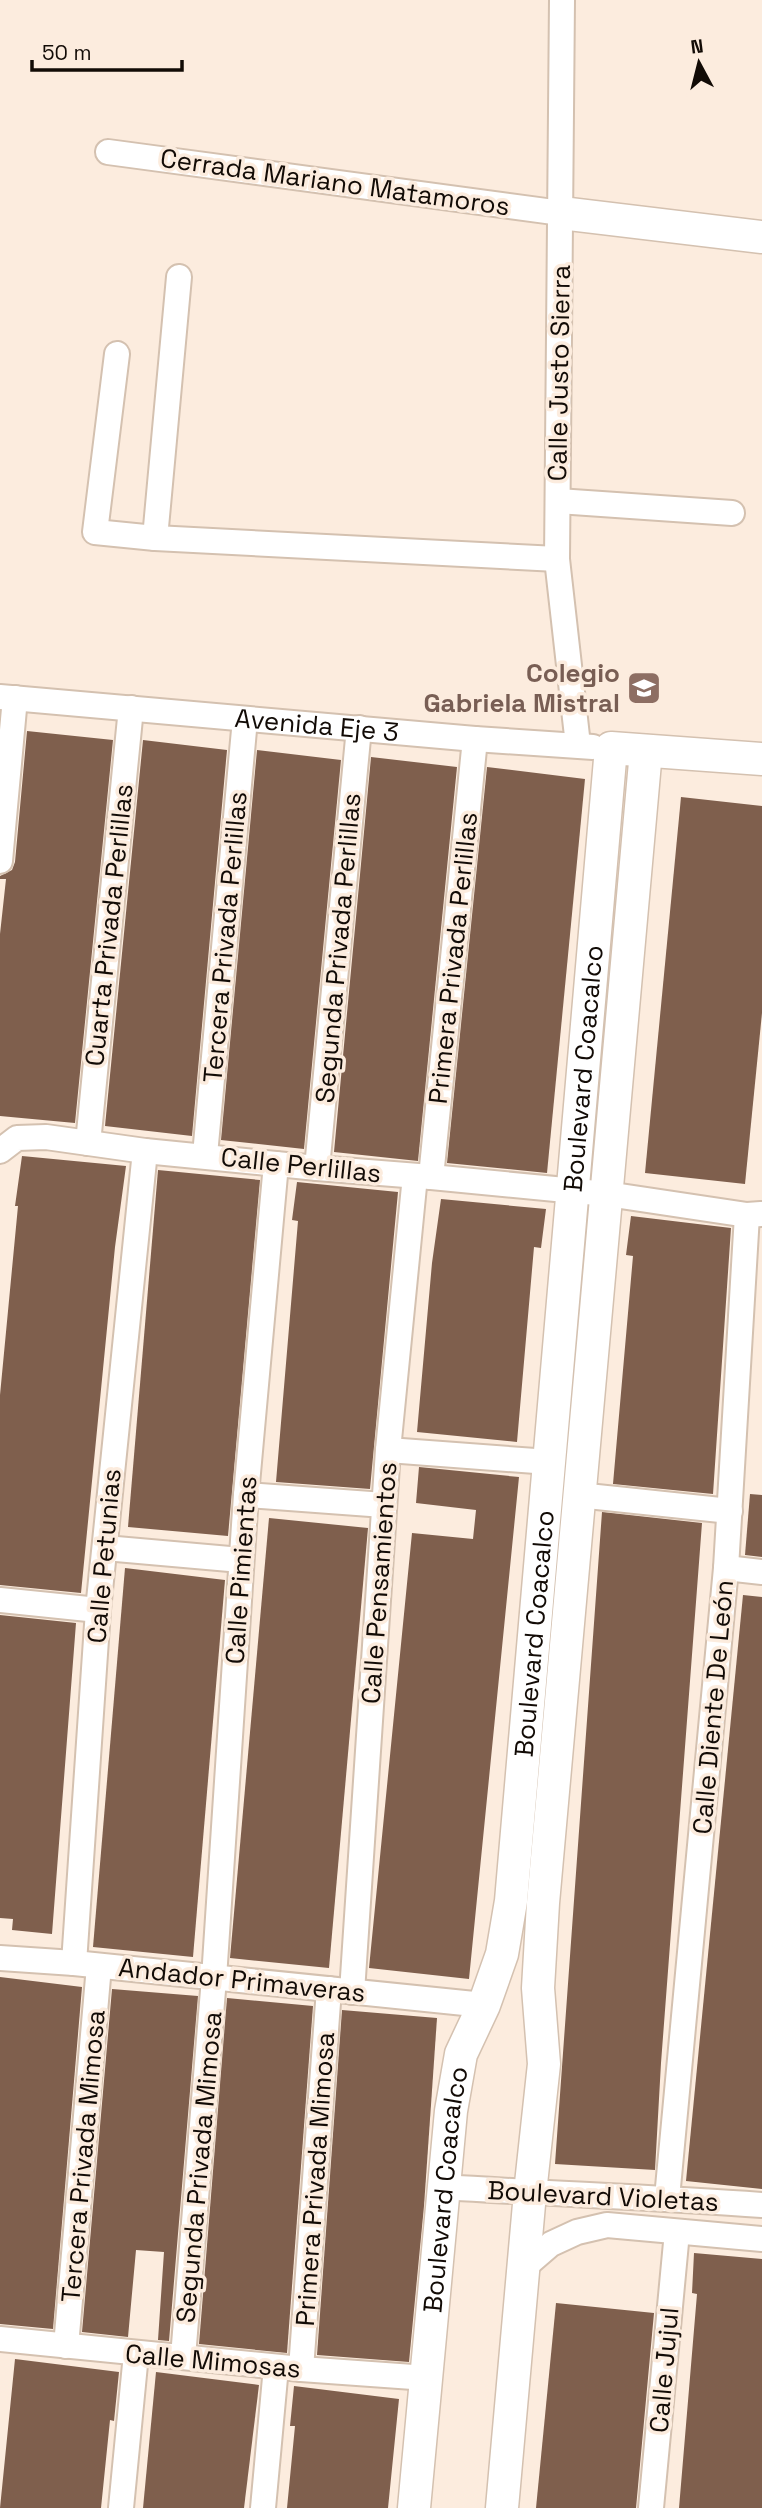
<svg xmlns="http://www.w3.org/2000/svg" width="762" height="2508" viewBox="0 0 762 2508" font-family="'Space Grotesk',sans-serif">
<rect width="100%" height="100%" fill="#fcecde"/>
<!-- building -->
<g fill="#7f5f4d">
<polygon points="27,731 113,740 75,1123 0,1116 0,934 6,879 0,879 0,876 12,870 15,862"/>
<polygon points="143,740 227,750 192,1136 105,1126"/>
<polygon points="257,750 341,760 304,1149 221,1140"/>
<polygon points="371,757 457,767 418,1161 334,1152"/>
<polygon points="487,767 585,779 547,1173 447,1163"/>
<polygon points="681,797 762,806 762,1013 745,1184 645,1173"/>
<polygon points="22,1156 126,1166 115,1247 81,1593 0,1585 0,1395 18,1206 15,1206"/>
<polygon points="158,1170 260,1180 228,1536 128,1527"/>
<polygon points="297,1182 398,1192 370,1489 276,1482 298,1221 292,1220"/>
<polygon points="441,1199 546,1209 541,1248 534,1247 517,1442 417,1432 432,1263"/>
<polygon points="631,1216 731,1228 713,1494 613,1484 633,1256 626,1255"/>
<polygon points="419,1467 519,1477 469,1979 369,1968 412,1533 473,1539 476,1510 416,1503"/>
<polygon points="750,1494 762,1495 762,1557 745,1555"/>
<polygon points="602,1512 702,1523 661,2063 655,2170 555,2164"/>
<polygon points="269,1518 368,1528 329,1968 230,1958"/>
<polygon points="125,1568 225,1580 193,1957 93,1947"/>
<polygon points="743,1595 762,1597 762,2189 686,2181"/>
<polygon points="0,1615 76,1623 52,1934 12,1930 13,1919 0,1918"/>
<polygon points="0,1977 82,1987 53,2329 0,2324"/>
<polygon points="112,1989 198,1996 169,2341 158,2340 164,2252 136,2250 128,2337 82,2332"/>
<polygon points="227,1998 313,2006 287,2353 199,2344"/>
<polygon points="342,2010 437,2018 424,2206 409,2362 317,2355"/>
<polygon points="694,2253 762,2259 762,2508 679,2508 697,2294 692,2293"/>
<polygon points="556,2303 654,2313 636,2508 536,2508"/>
<polygon points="15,2359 119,2372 114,2421 110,2420 101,2508 0,2508"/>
<polygon points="156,2372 259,2385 244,2508 143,2508"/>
<polygon points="294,2386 399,2399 388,2508 287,2508 295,2426 290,2426"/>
</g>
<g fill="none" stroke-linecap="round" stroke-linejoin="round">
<!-- minor casing -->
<g stroke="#d4c1b0" stroke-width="28">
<g id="minor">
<polyline points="562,0 557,559 578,745"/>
<polyline points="108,152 561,213"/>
<polyline points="117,354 95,532 155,538 557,559"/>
<polyline points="558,501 732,513"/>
<polyline points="155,538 179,277"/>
<path id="s1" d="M0,697L475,739L593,747"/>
<polyline points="0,861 15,698"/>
<polyline points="88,1143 131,708"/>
<polyline points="0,1151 17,1138 46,1137 145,1151 317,1168 431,1177 607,1194 747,1215 761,1214"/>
<polyline points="205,1155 245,719"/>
<polyline points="317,1168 359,728"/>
<polyline points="431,1177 475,739"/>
<polyline points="388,1450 549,1462"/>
<polyline points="246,1495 384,1505"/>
<polyline points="578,1495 730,1511"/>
<polyline points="105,1548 241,1560"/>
<polyline points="726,1568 762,1572"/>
<polyline points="0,1600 98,1610"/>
<polyline points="0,1958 74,1963 484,2005"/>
<polyline points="74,1963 98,1610 145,1151"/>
<polyline points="352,1992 388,1450 415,1176"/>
<path d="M443,2187C550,2194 656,2197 762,2205"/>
<polyline points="667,2198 726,1568 747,1215"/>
<polyline points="522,2269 551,2244 577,2232 607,2225 762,2239"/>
<polyline points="0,2339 301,2369 427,2378"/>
<polyline points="66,2346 99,1966"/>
<polyline points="183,2357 214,1978 246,1495 276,1164"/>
<polyline points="301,2369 329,1989"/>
<polyline points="121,2508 136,2354"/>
<polyline points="263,2508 276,2367"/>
<polyline points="651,2508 677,2232"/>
</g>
</g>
<!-- major casing -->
<g stroke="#d4c1b0" stroke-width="35">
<g id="major">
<polyline points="561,213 762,237"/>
<path id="s2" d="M414,2508L451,2111L461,2054L484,2005L502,1954L511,1901L611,748L762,759"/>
<polyline points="502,2508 530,2193 544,2064 538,1988 543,1903 646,751"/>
</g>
</g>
<!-- minor -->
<use href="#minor" stroke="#fff" stroke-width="24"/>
<!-- major -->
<use href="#major" stroke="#fff" stroke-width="32"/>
</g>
<!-- icons -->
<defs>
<g id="school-square" transform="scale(1.75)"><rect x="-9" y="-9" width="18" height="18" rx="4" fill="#8d6e63" stroke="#fcecde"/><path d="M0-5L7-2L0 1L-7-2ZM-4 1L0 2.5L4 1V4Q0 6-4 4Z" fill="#fff"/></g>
</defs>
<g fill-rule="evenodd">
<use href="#school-square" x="644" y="688"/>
</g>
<g text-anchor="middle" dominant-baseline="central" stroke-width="7" stroke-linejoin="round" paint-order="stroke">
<!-- street labels -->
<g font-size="26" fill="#120b06" stroke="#fcecde">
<text transform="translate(335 182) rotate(8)">Cerrada Mariano Matamoros</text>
<text transform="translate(559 373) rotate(-89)">Calle Justo Sierra</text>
<text stroke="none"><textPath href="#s1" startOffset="318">Avenida Eje 3</textPath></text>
<text transform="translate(109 925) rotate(-84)">Cuarta Privada Perlillas</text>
<text transform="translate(225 937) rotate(-85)">Tercera Privada Perlillas</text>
<text transform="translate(338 948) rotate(-85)">Segunda Privada Perlillas</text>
<text transform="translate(453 958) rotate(-84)">Primera Privada Perlillas</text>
<text stroke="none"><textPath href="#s2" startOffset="1454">Boulevard Coacalco</textPath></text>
<text transform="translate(301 1165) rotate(6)">Calle Perlillas</text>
<text transform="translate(104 1556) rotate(-85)">Calle Petunias</text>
<text transform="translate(241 1570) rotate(-86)">Calle Pimientas</text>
<text transform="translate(379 1583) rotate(-86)">Calle Pensamientos</text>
<text stroke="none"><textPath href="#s2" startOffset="887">Boulevard Coacalco</textPath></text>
<text transform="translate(713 1707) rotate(-85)">Calle Diente De León</text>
<text transform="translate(242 1980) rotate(6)">Andador Primaveras</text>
<text transform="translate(83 2156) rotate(-85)">Tercera Privada Mimosa</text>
<text transform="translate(199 2167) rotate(-85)">Segunda Privada Mimosa</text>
<text transform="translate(315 2179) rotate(-86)">Primera Privada Mimosa</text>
<text stroke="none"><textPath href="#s2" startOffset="320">Boulevard Coacalco</textPath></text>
<text transform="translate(603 2196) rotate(3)">Boulevard Violetas</text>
<text transform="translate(213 2361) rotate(5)">Calle Mimosas</text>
<text transform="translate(664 2370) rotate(-85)">Calle Jujul</text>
</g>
<!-- education labels -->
<g font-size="26" font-weight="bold" fill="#785e54" stroke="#fcecde" text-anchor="end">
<text x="620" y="673">Colegio<tspan x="620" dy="30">Gabriela Mistral</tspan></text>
</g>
</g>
<!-- north arrow -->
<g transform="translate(699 63) rotate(353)" stroke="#fcecde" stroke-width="5" paint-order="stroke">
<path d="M0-5L12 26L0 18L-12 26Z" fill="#120b06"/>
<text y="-10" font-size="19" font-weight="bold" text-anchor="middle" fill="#120b06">N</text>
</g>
<!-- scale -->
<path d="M32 60v10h150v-10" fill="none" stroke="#120b06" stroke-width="3.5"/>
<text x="42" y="60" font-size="21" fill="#120b06" stroke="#fcecde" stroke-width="5" paint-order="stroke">50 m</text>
</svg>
